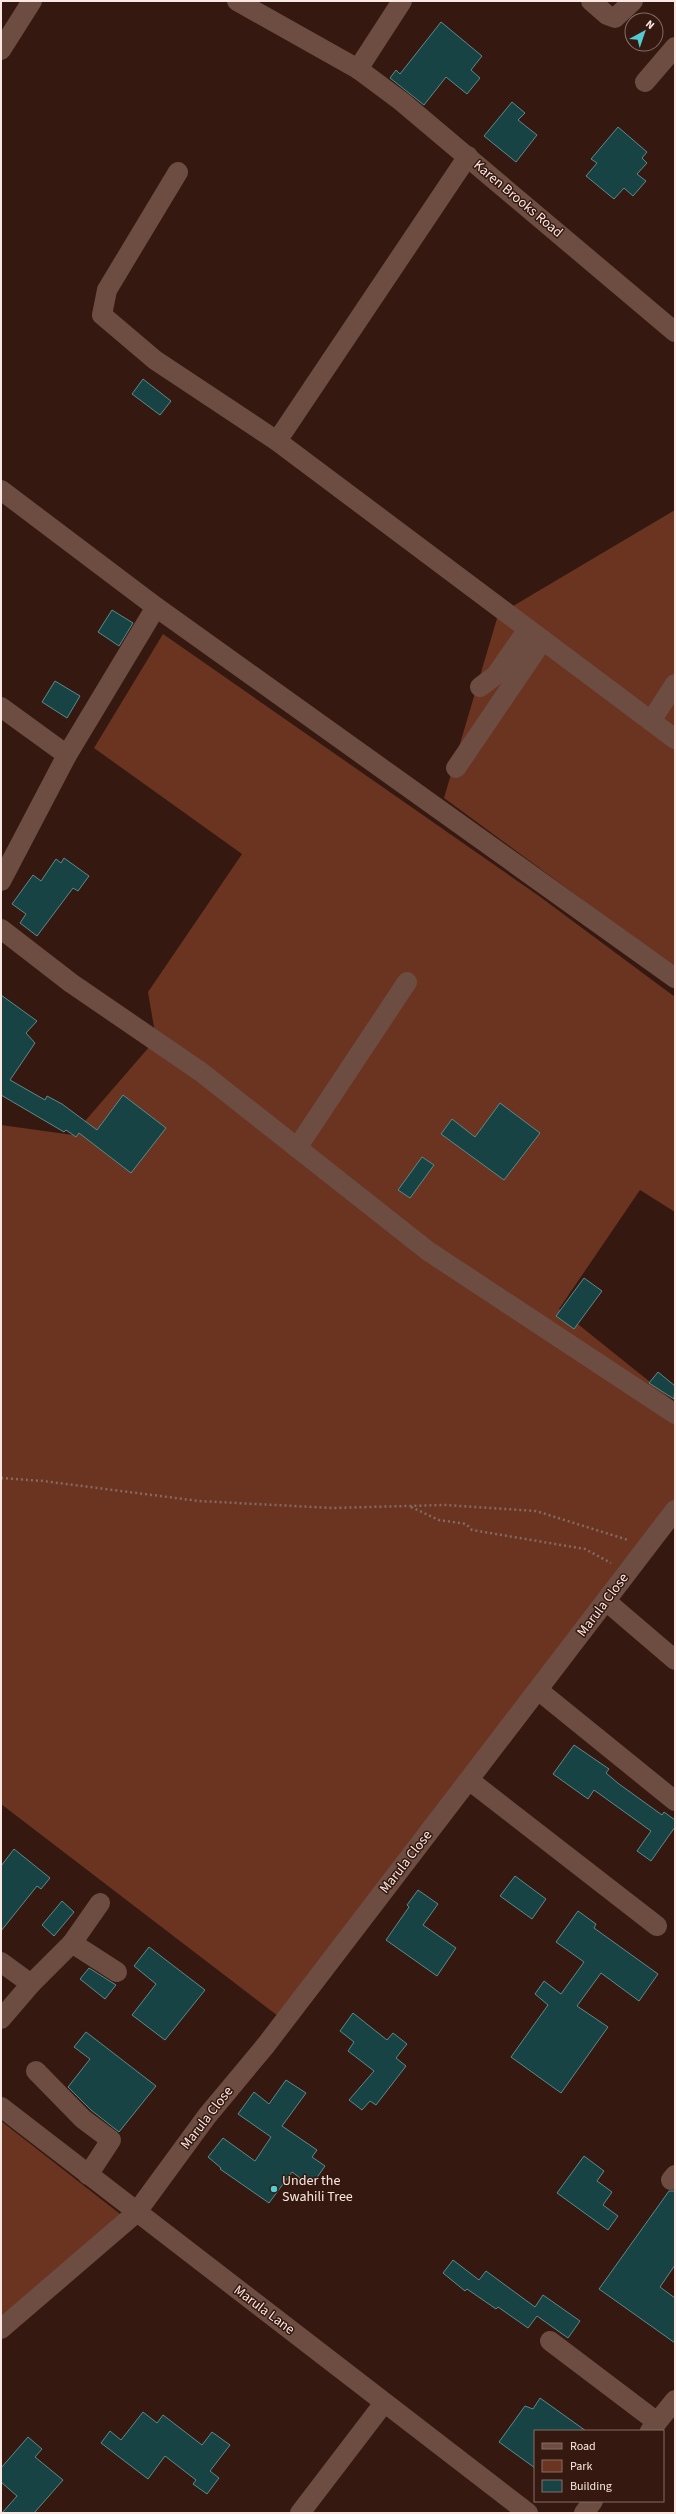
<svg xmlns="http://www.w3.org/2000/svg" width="676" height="2514" viewBox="0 0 676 2514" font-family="'Source Sans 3',sans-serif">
<rect width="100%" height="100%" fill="#351910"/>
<!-- green -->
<g fill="#6a3421">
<polygon points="675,510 675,968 444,798 498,615"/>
<polygon points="163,634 539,896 675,997 675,1212 640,1190 559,1309 675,1402 675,1501 278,2016 1,1804 1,1125 73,1135 156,1039 148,992 242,854 94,748"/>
<polygon points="1,2121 129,2221 1,2333"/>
</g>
<!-- building -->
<g fill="#184344" stroke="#5e898a">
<polygon points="441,22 482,56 471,70 480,78 467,94 446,77 424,105 390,78 396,70 400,74"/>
<polygon points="512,102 525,113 518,120 537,135 516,162 484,136"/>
<polygon points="618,127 647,152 642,158 647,163 637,174 646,181 633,196 624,188 614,199 586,176 597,163 591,159"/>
<polygon points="143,379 171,401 160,415 132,394"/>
<polygon points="112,610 133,623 119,646 98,632"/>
<polygon points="55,681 80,696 67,718 42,702"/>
<polygon points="64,858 89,876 78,891 73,888 37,936 20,923 26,914 12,904 33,875 41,881 56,859 61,863"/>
<polygon points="1,995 37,1021 26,1033 35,1043 10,1080 45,1100 47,1096 62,1104 97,1130 123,1095 166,1128 131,1173 79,1133 76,1137 66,1130 64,1132 1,1095"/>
<polygon points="500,1103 540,1133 504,1180 441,1134 452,1119 475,1137"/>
<polygon points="422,1157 434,1165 410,1198 398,1190"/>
<polygon points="584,1278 602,1291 574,1329 556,1316"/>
<polygon points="658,1372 675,1386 674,1399 649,1383"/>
<polygon points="574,1745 609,1769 606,1773 619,1784 662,1815 664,1812 675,1820 675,1827 651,1861 637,1851 651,1831 594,1790 588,1799 553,1774"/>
<polygon points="14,1849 50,1878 41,1889 37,1886 1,1931 1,1866"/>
<polygon points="515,1876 546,1899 532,1919 500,1896"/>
<polygon points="418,1890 438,1904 423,1925 456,1948 437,1976 386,1940 409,1907 407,1905"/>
<polygon points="62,1901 74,1912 54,1936 42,1925"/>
<polygon points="578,1911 596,1924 594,1928 658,1974 639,2001 601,1973 577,2006 608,2027 561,2093 511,2057 548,2005 535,1994 544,1981 561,1994 584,1962 556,1942"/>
<polygon points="149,1947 205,1990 165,2040 132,2015 156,1984 134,1966"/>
<polygon points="89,1968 116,1985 105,1999 80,1979"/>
<polygon points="353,2013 387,2040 393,2033 407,2044 396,2058 406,2066 376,2105 370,2101 362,2110 349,2100 374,2071 348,2051 354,2042 340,2031"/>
<polygon points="86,2032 156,2086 119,2132 91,2110 68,2087 90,2059 74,2047"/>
<polygon points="286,2080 306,2093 282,2126 317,2150 312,2157 325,2166 311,2186 292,2172 269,2203 220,2169 221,2168 208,2157 223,2138 255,2161 271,2137 238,2114 254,2092 269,2104"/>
<polygon points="584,2156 604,2171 597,2181 612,2192 603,2205 618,2216 608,2230 557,2193"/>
<polygon points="669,2191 675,2191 675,2265 660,2287 675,2298 675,2343 599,2289"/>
<polygon points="453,2260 479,2280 486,2271 535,2307 543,2295 580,2321 568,2338 537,2316 528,2328 498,2307 496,2309 467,2289 465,2291 443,2273"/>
<polygon points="540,2398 586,2431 535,2431 535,2468 499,2442 525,2406 533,2409"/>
<polygon points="143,2412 157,2423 163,2415 202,2445 212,2432 230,2445 210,2471 219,2478 207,2494 193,2484 196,2480 165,2456 148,2479 101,2443 110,2431 121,2440"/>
<polygon points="28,2437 42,2449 35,2457 63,2480 34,2513 2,2513 17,2496 1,2482 1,2468"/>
</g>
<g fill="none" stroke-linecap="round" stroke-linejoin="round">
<!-- path -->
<g stroke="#836a62" stroke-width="2.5" stroke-dasharray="2 3" stroke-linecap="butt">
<polyline points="1,1478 43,1481 199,1501 332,1508 445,1505 536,1511 628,1540"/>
<polyline points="411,1507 439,1520 466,1524 472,1530 585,1549 611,1563"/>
</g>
<!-- minor -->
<g stroke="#6d4d42" stroke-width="20">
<polyline points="237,1 358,69 401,101 675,332"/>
<polyline points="591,1 607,15 615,18 633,1"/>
<polyline points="1,50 32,1"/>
<polyline points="358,69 402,1"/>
<polyline points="645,82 675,47"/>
<polyline points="178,172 107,290 102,315 155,360 277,441 675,739"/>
<polyline points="277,441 468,156"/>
<polyline points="1,490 156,607 675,978"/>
<polyline points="480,687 496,675 528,629"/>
<polyline points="1,707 67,755"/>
<polyline points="651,721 675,684"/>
<polyline points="456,768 543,640"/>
<polyline points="1,881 67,755 156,607"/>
<polyline points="1,929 71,983 201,1072 428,1251 675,1414"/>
<polyline points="297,1148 407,982"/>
<polyline points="606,1601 675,1660"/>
<polyline points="538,1690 675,1801"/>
<polyline points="469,1780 657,1926"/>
<polyline points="72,1943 117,1972"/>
<polyline points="1,1962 31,1984"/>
<polyline points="1,2019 31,1984 72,1943 100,1903"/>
<polyline points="36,2071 83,2119 111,2140 88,2175"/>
<polyline points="1,2107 528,2513"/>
<polyline points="671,2180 675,2175"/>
<polyline points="1,2329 136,2213 207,2116 266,2045 675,1510"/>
<polyline points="550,2341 657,2422"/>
<polyline points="650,2431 675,2400"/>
<polyline points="300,2513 384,2403"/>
<polyline points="584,2513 593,2501"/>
</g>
</g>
<!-- markers -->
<circle fill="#52ccd0" stroke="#351910" stroke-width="1.5" cx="274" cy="2189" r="4"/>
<g text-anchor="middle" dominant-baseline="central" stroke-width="3" stroke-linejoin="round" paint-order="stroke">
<!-- street labels -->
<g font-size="14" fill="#fce8e2" stroke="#351910">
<text transform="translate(518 199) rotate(40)">Karen Brooks Road</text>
<text transform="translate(603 1605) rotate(-53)">Marula Close</text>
<text transform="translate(406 1862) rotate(-52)">Marula Close</text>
<text transform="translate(207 2118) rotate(-52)">Marula Close</text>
<text transform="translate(264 2310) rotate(37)">Marula Lane</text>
</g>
<!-- poi labels -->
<g font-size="14" fill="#fce8e2" stroke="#351910" text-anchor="start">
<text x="282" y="2181">Under the<tspan x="282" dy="16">Swahili Tree</tspan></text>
</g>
</g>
<!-- border -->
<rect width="676" height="2514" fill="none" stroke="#fce8e2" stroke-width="4"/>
<!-- legend -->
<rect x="534" y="2430" width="130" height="72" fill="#351910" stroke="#856c64"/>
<rect x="542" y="2443" width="20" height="6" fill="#6d4d42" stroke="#856c64"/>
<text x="570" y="2450" font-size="12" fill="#fce8e2">Road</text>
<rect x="542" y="2460" width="20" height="12" fill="#6a3421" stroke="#856c64"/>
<text x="570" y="2470" font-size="12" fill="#fce8e2">Park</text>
<rect x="542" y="2480" width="20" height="12" fill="#184344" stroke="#856c64"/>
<text x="570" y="2490" font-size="12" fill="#fce8e2">Building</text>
<!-- north arrow -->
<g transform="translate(644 32) rotate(40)"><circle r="19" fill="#351910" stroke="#856c64"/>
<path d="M0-3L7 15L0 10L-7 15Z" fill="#52ccd0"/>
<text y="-6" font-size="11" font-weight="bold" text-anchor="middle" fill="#fce8e2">N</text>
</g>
</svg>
